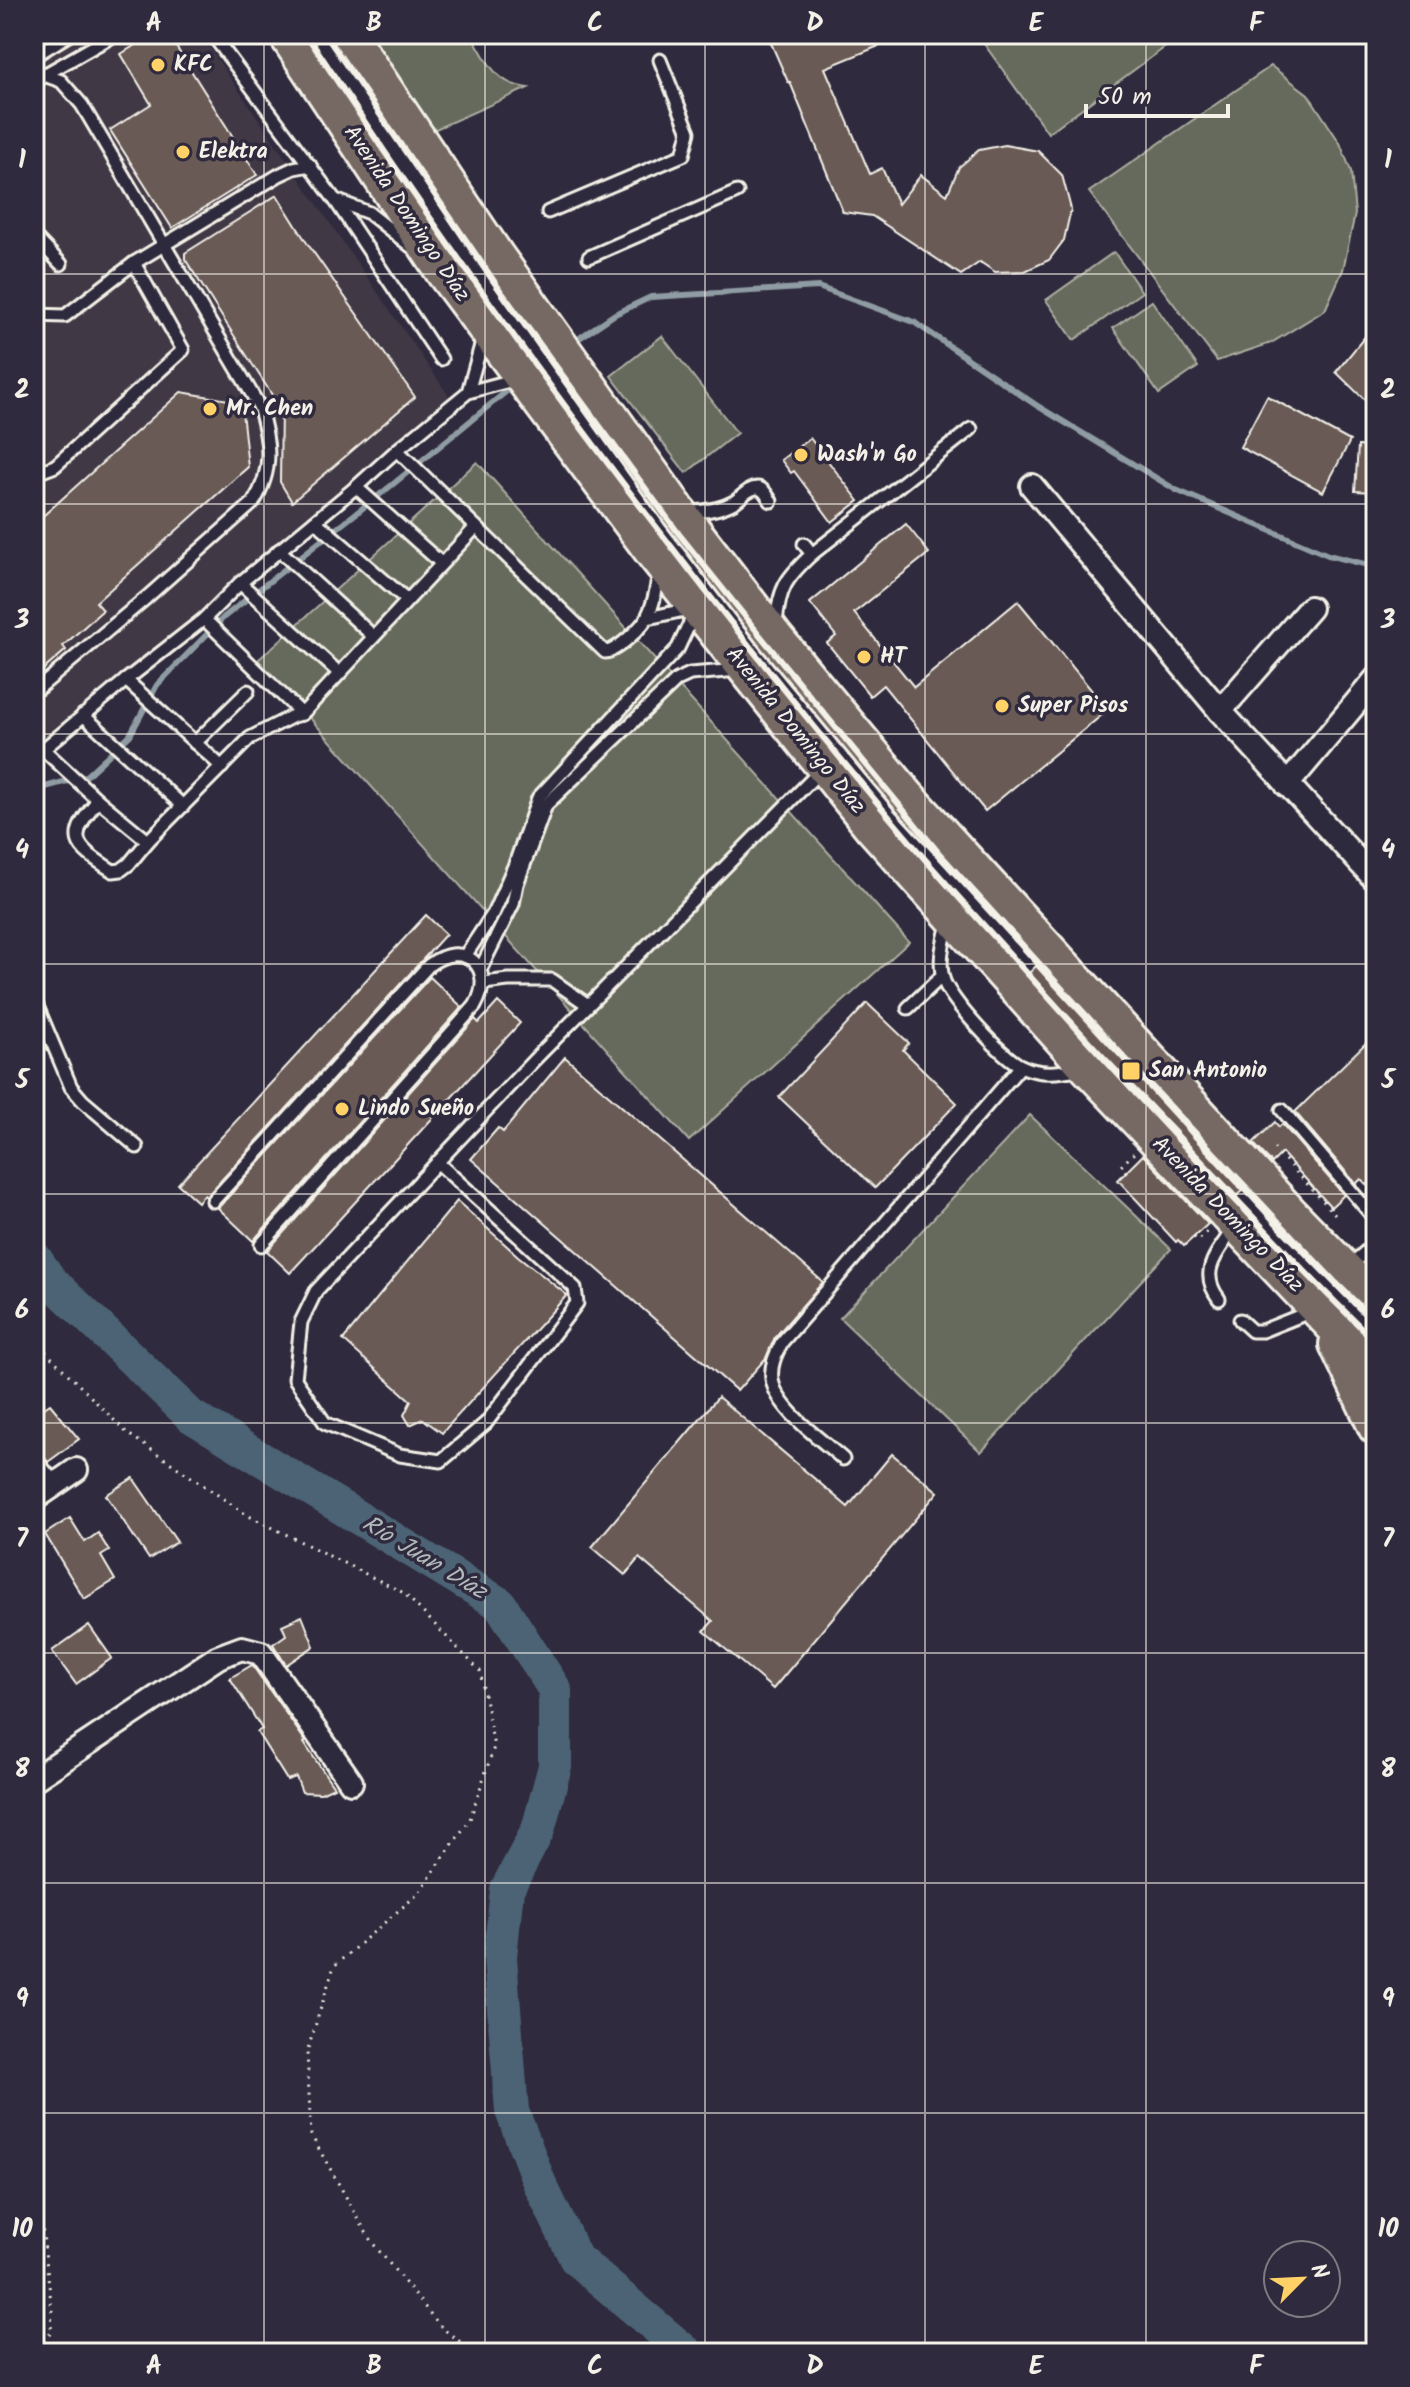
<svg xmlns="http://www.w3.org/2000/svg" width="1410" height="2387" viewBox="0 0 1410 2387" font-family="Kalam,sans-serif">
<rect width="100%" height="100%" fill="#2f2a3d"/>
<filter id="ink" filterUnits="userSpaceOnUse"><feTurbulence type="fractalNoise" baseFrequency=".0125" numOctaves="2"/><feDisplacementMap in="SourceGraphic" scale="16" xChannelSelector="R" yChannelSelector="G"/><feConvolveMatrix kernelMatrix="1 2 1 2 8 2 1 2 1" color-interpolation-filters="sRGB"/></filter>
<g filter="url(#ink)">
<!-- built -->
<polygon fill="#403845" points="34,34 200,34 453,402 34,756"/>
<!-- green -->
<g fill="#666a5c" stroke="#adaea2" stroke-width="2">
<path d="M368,34H471C487,60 494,84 528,88L429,132Z"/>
<polygon points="977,34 1183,34 1048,133"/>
<polygon points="1271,66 1308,94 1340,143 1351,171 1355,214 1343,270 1325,310 1271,343 1217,361 1089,192"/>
<polygon points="1114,252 1142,292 1074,340 1046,300"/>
<polygon points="1152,301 1198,367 1159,394 1113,328"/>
<polygon points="662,336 737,433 686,473 611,376"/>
<polygon points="477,462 909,942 689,1141 258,660"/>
<polygon points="1030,1115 1171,1249 981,1452 840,1318"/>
</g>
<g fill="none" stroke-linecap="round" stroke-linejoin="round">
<!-- stream -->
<g stroke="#8f9ca3" stroke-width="6">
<polyline points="581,337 615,314 651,297 818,287 914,322 1036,405 1176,490 1328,555 1376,567"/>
<polyline points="34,790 86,776 130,735 157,685 224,617 392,485 513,386"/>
</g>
<!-- river -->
<polyline stroke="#4c6475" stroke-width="34" points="34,1257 50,1280 191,1416 500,1604 555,1690 555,1766 538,1830 507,1889 500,1957 512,2111 539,2182 576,2259 687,2353"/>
</g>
<!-- building -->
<g fill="#695a57" stroke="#f4f1e8" stroke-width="2">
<polygon points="153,34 168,34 257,175 172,228 110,130 151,104 121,54"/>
<polygon points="767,34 908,34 825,68 870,174 882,168 898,204 921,175 947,195 959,167 979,150 1005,145 1038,151 1062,175 1071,209 1064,240 1049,260 1025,271 995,272 980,262 961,275 872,216 843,212 790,82 788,82"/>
<polygon points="277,195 307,243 415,397 292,502 280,482 281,409 185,259 185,253"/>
<polygon points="1376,323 1376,411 1336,372"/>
<polygon points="181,392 241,402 248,467 96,602 103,610 63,646 66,650 34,678 34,524"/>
<polygon points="1267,396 1350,441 1323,492 1240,447"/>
<polygon points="810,438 859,501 832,522 794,471 791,473 781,460"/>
<polygon points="1358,446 1376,447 1376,492 1355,491"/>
<polygon points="906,524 929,553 854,613 914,687 1018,601 1108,710 985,811 883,685 870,696 827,643 836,636 810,603"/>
<polygon points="426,915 446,934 206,1197 204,1195 198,1202 178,1184"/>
<polygon points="1036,966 1243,1191 1237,1196 1102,1053 1029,973"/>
<polygon points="430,977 462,1007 253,1241 218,1208"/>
<polygon points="498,1002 520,1023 290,1273 267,1251 475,1019 479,1023"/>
<polygon points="867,1003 909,1043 903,1050 957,1103 875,1188 779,1097"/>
<polygon points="1376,1033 1376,1194 1361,1179 1356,1184 1295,1112"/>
<polygon points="565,1057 823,1282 775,1337 766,1358 737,1391 471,1159 498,1128 503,1132"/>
<polygon points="1275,1122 1279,1127 1282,1124 1344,1195 1331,1207 1282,1153 1272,1163 1253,1143"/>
<polygon points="1143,1155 1208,1224 1184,1246 1178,1240 1176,1242 1118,1180"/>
<polygon points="457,1201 518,1256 567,1295 442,1433 423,1419 410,1425 404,1415 411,1401 343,1340"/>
<polygon points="718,1397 848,1507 892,1454 938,1492 773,1689 704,1631 713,1621 639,1558 625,1575 592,1547"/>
<polygon points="50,1404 79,1439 48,1462 34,1446 34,1415"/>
<polygon points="133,1478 177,1542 149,1559 106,1495"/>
<polygon points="70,1518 85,1542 98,1533 109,1551 101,1556 115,1580 84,1599 45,1534"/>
<polygon points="302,1616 314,1646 286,1665 273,1644 286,1635 282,1625"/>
<polygon points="89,1625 112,1658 76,1684 52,1651"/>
<polygon points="252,1665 306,1742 304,1743 334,1787 321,1793 302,1792 296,1777 287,1780 257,1732 262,1729 230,1678"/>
</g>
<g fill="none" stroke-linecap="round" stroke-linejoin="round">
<!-- service casing -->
<g stroke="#f4f1e8" stroke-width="17">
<g id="service">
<polyline points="212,34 335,200 441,359"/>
<polyline points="34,56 70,34"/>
<path d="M34,68L44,75L61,81L82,105L259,406C270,442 274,470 253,503L146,598L34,692"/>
<polyline points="34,84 44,75 116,34"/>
<polyline points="335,200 369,213 412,247"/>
<polyline points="548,212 683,155 689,132 660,60"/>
<polyline points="34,236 61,264"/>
<polyline points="589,257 737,192"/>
<polyline points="34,315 65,316 134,263 279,175 294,168 310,165"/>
<path d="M517,379L468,392L397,450L605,652C616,652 644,626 648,615C654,603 658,584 658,571"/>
<polyline points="468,392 483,338"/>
<polyline points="34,474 55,466 183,350 134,263"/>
<polyline points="356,487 441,563"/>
<path d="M688,512C704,512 720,510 734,502C741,498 748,488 757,488C764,488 767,496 771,501"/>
<polyline points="315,521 407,600"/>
<polyline points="279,550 373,636"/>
<polyline points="812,554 971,429"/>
<polyline points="240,583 339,673"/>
<polyline points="648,618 689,609"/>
<polyline points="204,619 302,714"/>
<path d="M776,624C779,588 786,578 812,554L804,544"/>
<polyline points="126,680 222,767"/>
<polyline points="83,715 183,806"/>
<polyline points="195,743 248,691"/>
<polyline points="43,749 98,800 148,841"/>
<polyline points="34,757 126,680 204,619 240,583 356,487 397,450"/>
<path d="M98,800C66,839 73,845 113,871L121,870L129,864L148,841L250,738L293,716L302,714L476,527"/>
<path d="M948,923C944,941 938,960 943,978C947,997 1003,1058 1021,1066C1042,1076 1061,1072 1083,1068"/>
<polyline points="465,956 493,914 515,864 538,798 678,648 695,612"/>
<polyline points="480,970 513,904 517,884 546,805 677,680 690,674 739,670"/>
<polyline points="484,983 508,980 552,980 588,1005"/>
<polyline points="34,999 71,1087 83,1101 137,1147"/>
<polyline points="908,1008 942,976"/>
<polyline points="1282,1110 1376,1220"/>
<polyline points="437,1162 575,1288 577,1303 486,1423 441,1461 400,1455 325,1423 295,1379 301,1322 316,1291 534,1060 821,770"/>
<path d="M213,1201L429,965C464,938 497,968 475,1006L261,1245"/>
<polyline points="1355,1261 1376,1243"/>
<path d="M1219,1299C1197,1270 1219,1252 1235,1226"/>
<polyline points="1240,1320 1252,1331 1262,1331 1312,1311"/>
<path d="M843,1459C821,1439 776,1409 772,1379C770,1365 776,1354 782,1342L1021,1066"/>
</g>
</g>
<!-- minor casing -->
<g stroke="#f4f1e8" stroke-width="28">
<g id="minor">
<polyline points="1032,486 1220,711 1376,880"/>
<polyline points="1220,711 1310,608"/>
<polyline points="1287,785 1376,679"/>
<polyline points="34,1466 51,1487"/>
<polyline points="34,1499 76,1470"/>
<polyline points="34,1779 218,1657 242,1648 261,1653 351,1782"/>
</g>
</g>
<!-- primary casing -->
<g stroke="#f4f1e8" stroke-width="40">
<g id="primary">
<polyline points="286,34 444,273 657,558 872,827 1087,1067 1376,1371"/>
<polyline points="348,34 497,257 679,512 775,637 908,797 1291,1214 1376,1301"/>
<polyline points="1337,1344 1376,1427"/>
</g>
</g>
<!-- path -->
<g stroke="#f4f1e8" stroke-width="3" stroke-dasharray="2 6" stroke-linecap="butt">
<polyline points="1274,1148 1335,1214"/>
<polyline points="1126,1172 1121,1166 1135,1152"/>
<polyline points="1194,1237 1198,1241 1208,1231"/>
<polyline points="34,1340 127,1433 247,1515 404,1593 480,1671 494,1747 470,1819 419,1893 334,1966 307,2052 311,2135 371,2241 442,2328 475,2353"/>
<polyline points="34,2159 52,2310 51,2333 34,2349"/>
</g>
<!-- service -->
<use href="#service" stroke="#2f2a3d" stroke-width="11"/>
<!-- minor -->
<use href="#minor" stroke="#2f2a3d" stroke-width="22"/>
<!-- primary -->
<use href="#primary" stroke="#766964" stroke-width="34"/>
<!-- rail -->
<g stroke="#f4f1e8" stroke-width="6">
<path d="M306,34C494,321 701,596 923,857C962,902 1003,946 1042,990C1150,1111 1260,1230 1376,1342"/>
<polyline points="325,34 500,290 679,534 759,634 938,852 1124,1057 1336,1283 1376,1322"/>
</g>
</g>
</g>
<!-- grid -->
<path fill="none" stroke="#f4f1e8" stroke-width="2" stroke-opacity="0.55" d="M264,34V2353M485,34V2353M705,34V2353M925,34V2353M1146,34V2353M34,274H1376M34,504H1376M34,734H1376M34,964H1376M34,1194H1376M34,1423H1376M34,1653H1376M34,1883H1376M34,2113H1376"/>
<!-- markers -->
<g fill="#ffd166" stroke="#2f2a3d" stroke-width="3">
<circle cx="158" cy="65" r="8"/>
<circle cx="183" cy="152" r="8"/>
<circle cx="210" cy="409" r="8"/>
<circle cx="801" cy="455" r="8"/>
<circle cx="864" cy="657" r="8"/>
<circle cx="1002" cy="706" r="8"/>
<rect x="1121" y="1061" width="20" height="20" rx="4"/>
<circle cx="342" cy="1109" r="8"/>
</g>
<g text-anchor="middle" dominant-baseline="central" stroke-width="7" stroke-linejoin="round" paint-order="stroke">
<!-- poi labels -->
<g font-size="22" font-weight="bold" fill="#f4f1e8" stroke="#2f2a3d" text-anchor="start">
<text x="174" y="65">KFC</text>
<text x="199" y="152">Elektra</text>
<text x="226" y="409">Mr. Chen</text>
<text x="817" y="455">Wash'n Go</text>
<text x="880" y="657">HT</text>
<text x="1018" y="706">Super Pisos</text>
<text x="1149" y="1071">San Antonio</text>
<text x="358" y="1109">Lindo Sueño</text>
</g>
<!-- street labels -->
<g font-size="22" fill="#f4f1e8" stroke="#2f2a3d">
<text transform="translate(406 214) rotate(56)">Avenida Domingo Díaz</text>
<text transform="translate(795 731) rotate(51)">Avenida Domingo Díaz</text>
<text transform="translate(1227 1215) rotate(46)">Avenida Domingo Díaz</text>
</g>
<!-- water labels -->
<g font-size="24" font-style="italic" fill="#b1b9ba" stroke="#2f2a3d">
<text transform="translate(424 1558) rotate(31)">Río Juan Díaz</text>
</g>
</g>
<!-- margin -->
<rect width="1410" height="2387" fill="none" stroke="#2f2a3d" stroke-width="88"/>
<!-- north arrow -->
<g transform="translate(1302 2279) rotate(66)"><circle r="38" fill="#2f2a3d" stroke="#7e7a81" stroke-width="2"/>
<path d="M0-6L14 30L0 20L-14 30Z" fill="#ffd166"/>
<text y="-12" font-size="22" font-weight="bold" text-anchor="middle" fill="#f4f1e8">N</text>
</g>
<!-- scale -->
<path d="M1086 104v12h142v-12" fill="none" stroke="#f4f1e8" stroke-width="4"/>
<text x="1098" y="104" font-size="24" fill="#f4f1e8" stroke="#2f2a3d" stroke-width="6" paint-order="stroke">50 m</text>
<rect x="44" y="44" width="1322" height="2299" fill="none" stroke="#f4f1e8" stroke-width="3"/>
<g font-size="26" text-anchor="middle" font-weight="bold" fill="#f4f1e8">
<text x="154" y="31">A</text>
<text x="374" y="31">B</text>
<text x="595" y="31">C</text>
<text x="815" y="31">D</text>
<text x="1036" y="31">E</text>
<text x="1256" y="31">F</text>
<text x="22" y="168">1</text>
<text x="1388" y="168">1</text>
<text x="22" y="398">2</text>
<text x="1388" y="398">2</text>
<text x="22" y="628">3</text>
<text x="1388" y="628">3</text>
<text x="22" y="858">4</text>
<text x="1388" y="858">4</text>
<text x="22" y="1088">5</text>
<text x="1388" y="1088">5</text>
<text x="22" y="1318">6</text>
<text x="1388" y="1318">6</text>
<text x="22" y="1547">7</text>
<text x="1388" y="1547">7</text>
<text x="22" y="1777">8</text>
<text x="1388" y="1777">8</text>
<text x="22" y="2007">9</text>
<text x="1388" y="2007">9</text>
<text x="22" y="2237">10</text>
<text x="1388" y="2237">10</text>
<text x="154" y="2374">A</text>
<text x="374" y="2374">B</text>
<text x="595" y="2374">C</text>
<text x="815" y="2374">D</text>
<text x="1036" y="2374">E</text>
<text x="1256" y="2374">F</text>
</g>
</svg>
